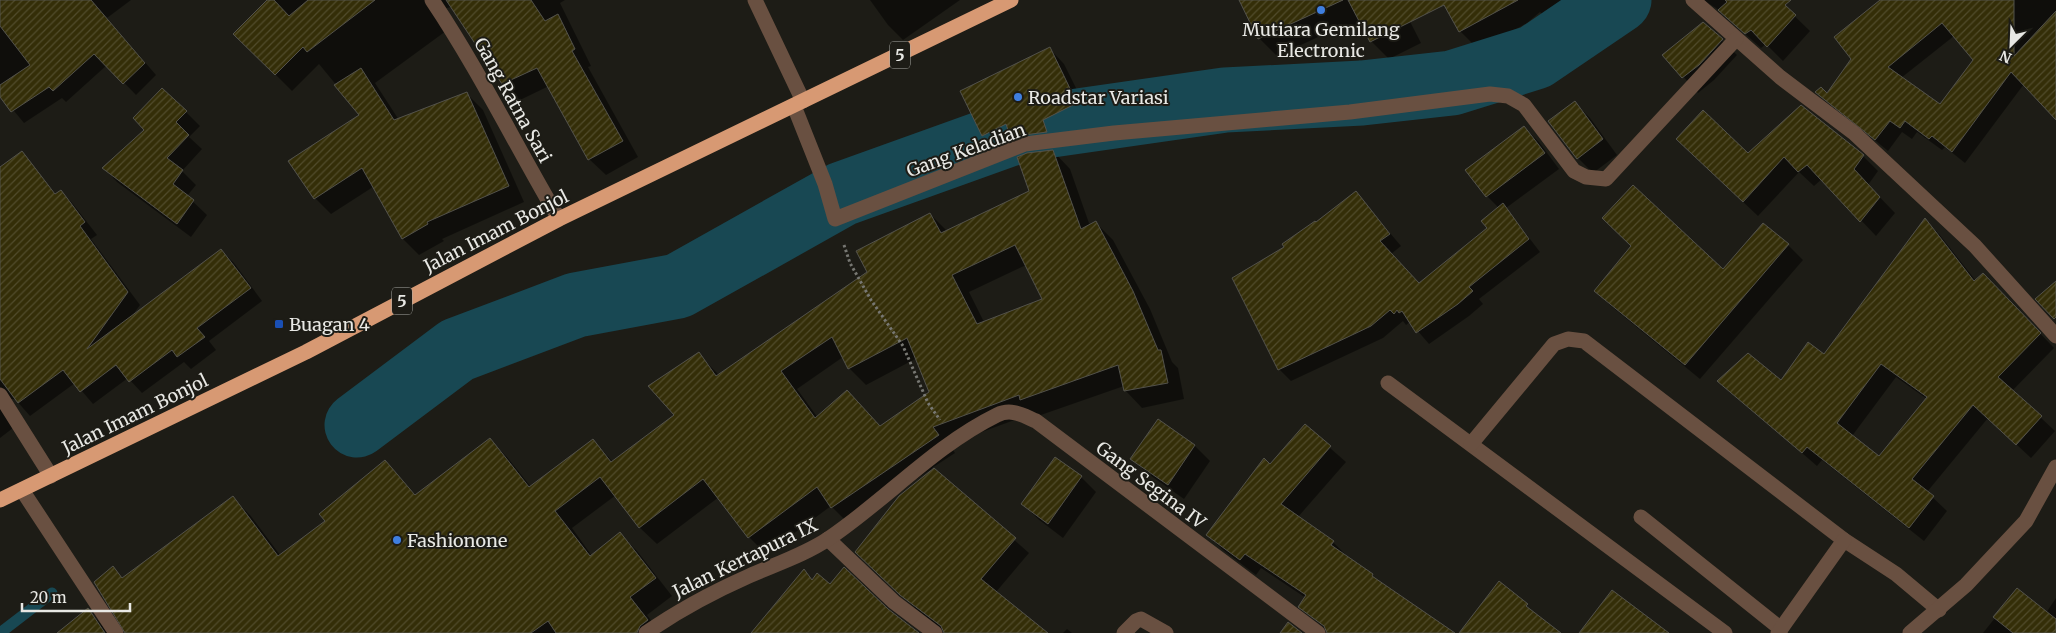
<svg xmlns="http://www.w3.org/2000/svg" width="2056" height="633" viewBox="0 0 2056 633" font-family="Merriweather,serif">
<defs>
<pattern id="building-hatch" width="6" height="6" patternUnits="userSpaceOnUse" patternTransform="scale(1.25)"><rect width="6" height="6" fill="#342e08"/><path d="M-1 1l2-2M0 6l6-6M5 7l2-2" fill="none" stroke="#514c2c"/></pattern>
</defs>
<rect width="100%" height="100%" fill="#1d1c16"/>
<!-- shadow -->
<g fill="#0007" fill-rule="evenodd">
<polygon points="0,0 131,0 107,18 156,75 136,95 107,65 66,102 62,98 24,123 0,94"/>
<polygon points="269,0 565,0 560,3 591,66 588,67 638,157 606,175 589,159 549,86 520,100 503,83 455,12 451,7 443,9 446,31 375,83 399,120 467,94 483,110 524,202 442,239 444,241 419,255 403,239 373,187 331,214 315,198 361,115 319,64 292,91 235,34"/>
<polygon points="870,0 960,0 903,40 888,25"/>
<polygon points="1241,0 1399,0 1421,43 1389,59 1371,41 1361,21 1334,36 1329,32 1277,56 1259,38"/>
<polygon points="1443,0 1591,0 1570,12 1564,6 1546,18 1540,12 1527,23 1479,50 1460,31"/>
<polygon points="1703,0 1778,0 1810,31 1783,61 1766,44 1761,48 1716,8"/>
<path d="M1882,0H2056V118L2024,84L1965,163L1945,147L1942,150L1917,132L1912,139L1902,132L1888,151L1817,92L1827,94L1853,59ZM1954,36L1974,60L1940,105L1901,78Z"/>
<polygon points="1703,23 1737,55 1714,80 1698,93 1664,55"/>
<path d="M1049,48L1064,64L1091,118L1057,135L1039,149L1029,153L1053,151L1070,169L1090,226L1096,223L1113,240L1150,309L1172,362L1178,368L1184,399L1142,408L1125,390L1124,386L1038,416L1034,413L949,444L955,453L932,468L1029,553L996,592L1046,633H945L916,609L871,566L931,471L930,470L849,524L831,506L766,554L749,537L719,497L657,544L639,527L616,495L572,528L592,556L620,534L637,551L672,596L647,615L660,633H127L113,568L123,578L233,498L250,515L280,555L327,521L385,461L416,495L490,440L507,457L531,487L593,440L613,462L676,415L698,354L719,375L869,272L930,214L947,231L1030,191L1028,154L1015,142L998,150L983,135ZM1026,265L1044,300L984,322L969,292ZM843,357L849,368L866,385L917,358L931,393L881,427L818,418L797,389Z"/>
<polygon points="1575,103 1590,118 1617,155 1593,173 1578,158"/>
<polygon points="1801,106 1863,156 1878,171 1868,185 1895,213 1876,236 1822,179 1814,186 1799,172 1758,216 1692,154 1748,154"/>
<polygon points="186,112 200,126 189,137 202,149 182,171 196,185 187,196 207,215 191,237 117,182 104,168 146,130"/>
<polygon points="1524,127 1539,142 1559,169 1506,208 1540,252 1479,299 1483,304 1469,316 1429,344 1410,322 1406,325 1403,321 1383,338 1291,381 1279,369 1286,247 1356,193 1401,246 1391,254 1420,285 1488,228 1499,208 1487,196"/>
<polygon points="21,153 56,194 61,191 73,204 97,235 91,239 140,305 132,316 221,250 234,263 262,301 209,341 216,350 191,369 184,362 142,393 128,378 93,404 75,383 30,416 15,399 7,399 13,428 0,438 0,169"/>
<path d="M1925,220L1939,234L1976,281L1997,288L2054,348L2012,391L2055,431L2031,458L1988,418L1927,492L1947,511L1924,541L1822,460L1817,466L1719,381L1781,382L1824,355ZM1896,377L1927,399L1879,457L1852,436Z"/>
<polygon points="1788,245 1803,260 1700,379 1611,306 1596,291 1723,271"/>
<polygon points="1158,421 1195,446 1210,461 1184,499 1147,473 1132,458"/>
<polygon points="1305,426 1346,462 1298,517 1333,542 1348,557 1347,558 1449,633 1330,633 1300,606 1306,598 1261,568 1256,575 1223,550 1208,535"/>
<polygon points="1056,459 1081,477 1096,492 1063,538 1038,519 1023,504"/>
<polygon points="2018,589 2046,613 2056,598 2056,633 1983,633"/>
<polygon points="88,610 109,633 59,633"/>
<polygon points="1067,629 1072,633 1063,633"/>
</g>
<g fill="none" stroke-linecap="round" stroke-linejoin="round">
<!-- stream -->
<polyline stroke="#184853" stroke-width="11" points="0,633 52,593"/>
<!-- river -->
<polyline stroke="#184853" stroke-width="65" points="357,425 457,350 576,305 678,286 842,194 1023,129 1225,100 1362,93 1452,83 1535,57 1619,0"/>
</g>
<!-- building -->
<g fill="url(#building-hatch)" stroke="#53524b" fill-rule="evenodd">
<polygon points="0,0 91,0 145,63 123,84 94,54 53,91 49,87 11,112 0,97 0,85 30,65 0,26"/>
<polygon points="267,0 274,0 289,16 308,0 375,0 307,52 303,47 275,75 233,34"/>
<polygon points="446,0 531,0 545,21 558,14 575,49 572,51 623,141 588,160 537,68 502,84"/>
<polygon points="1239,0 1343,0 1258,39"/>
<polygon points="1348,0 1518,0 1459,32 1444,5 1370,42"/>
<polygon points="1725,0 1791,0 1785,5 1796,15 1767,47 1751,30 1745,34 1718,10 1727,2"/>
<path d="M1880,0H2014V56L2056,11V120L2011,72L1952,152L1932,136L1929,139L1905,121L1900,128L1890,121L1875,140L1815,92L1821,87L1827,93L1851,59L1834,37ZM1942,23L1973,60L1940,104L1888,67Z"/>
<polygon points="1703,22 1723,39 1699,65 1682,78 1662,55"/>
<polygon points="1050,47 1077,103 1043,120 1047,132 1024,135 1011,139 1006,124 982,136 960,91"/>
<polygon points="361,68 394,120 467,92 509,186 427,222 428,224 402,239 362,168 314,199 288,161 359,115 334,85"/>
<polygon points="162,88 187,111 176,122 189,135 167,158 183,170 173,184 194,200 177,224 102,168 144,130 133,118"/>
<polygon points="1575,101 1603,139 1577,159 1548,121"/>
<polygon points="1801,105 1864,155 1854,169 1880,197 1860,222 1807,165 1798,172 1784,157 1743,202 1676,139 1703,110 1748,153"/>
<polygon points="1524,126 1545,153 1486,197 1465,170"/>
<path d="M1053,150L1081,229L1096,221L1133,291L1158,350H1161L1168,383L1124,391L1118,365L1020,400L1019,395L933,427L939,435L831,508L817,487L748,538L703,479L639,528L600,477L555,511L590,556L620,532L656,578L630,597L648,620L640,626L637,633H556L548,621L531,633H125L94,582L113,566L122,578L233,496L278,556L325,521L319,514L385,460L415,495L490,438L529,487L593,439L611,462L674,415L648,386L699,352L716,376L867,272L856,251L930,213L941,233L1029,191L1017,157L1027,153ZM1015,245L1042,299L977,324L952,275ZM832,337L848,369L907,338L929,392L880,426L847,390L815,418L781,371Z"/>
<polygon points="22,151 55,194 61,190 85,222 80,226 128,292 87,349 221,249 251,288 197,328 205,337 177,357 172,350 129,382 116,365 80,392 63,370 18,403 0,379 0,167"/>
<polygon points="1633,185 1723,269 1763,223 1789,244 1685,365 1594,291 1631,246 1602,218"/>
<polygon points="1356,191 1390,234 1380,241 1419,283 1487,228 1481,221 1503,203 1529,239 1469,287 1473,291 1458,304 1416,333 1402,311 1399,313 1397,310 1394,314 1390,310 1371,326 1278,370 1232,278 1284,247 1282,244 1315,221 1316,222"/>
<path d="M1925,218L1974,281L1983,273L2041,333L1998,377L2042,416L2016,445L1973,405L1912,479L1934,496L1909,528L1807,447L1802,453L1717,381L1748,353L1781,380L1808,342L1824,354ZM1881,364L1927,397L1879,456L1837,423Z"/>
<polygon points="2056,281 2056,317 2054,319 2035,299"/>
<polygon points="1158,419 1195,445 1168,485 1130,459"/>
<polygon points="1305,424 1331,446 1281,504 1334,541 1331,545 1373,574 1372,576 1455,633 1327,633 1324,626 1298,607 1306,595 1245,554 1240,560 1206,535 1264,458 1270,464"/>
<polygon points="1055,457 1082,476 1048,524 1021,504"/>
<polygon points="934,468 1016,538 981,579 1048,633 944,633 941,626 900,595 855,552 899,496"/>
<polygon points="844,567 888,609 919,633 751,633 804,569 812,580 817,573 830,584"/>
<polygon points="1499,581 1528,604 1526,606 1561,633 1459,633"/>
<polygon points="2017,588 2056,619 2056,633 2013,633 1993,617"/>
<polygon points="1612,590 1669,633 1579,633"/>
<polygon points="88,608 105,633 57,633"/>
<polygon points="1288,622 1302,633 1280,633"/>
</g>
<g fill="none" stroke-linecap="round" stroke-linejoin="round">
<!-- path -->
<polyline stroke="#777772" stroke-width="3" stroke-dasharray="2.5 2.5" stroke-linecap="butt" points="844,245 850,263 871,300 903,346 928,403 940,420"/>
<!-- minor -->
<g stroke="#695041" stroke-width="15">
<path d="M432,0C479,70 516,146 559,219"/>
<polyline points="755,0 803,101"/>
<polyline points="1693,0 1780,77 1854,133 1975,246 2056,336"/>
<polyline points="794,106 825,184 835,219 1025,144 1114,133 1350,112 1490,94 1508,96 1524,105 1574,171 1586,177 1606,179 1736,39"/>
<polyline points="1388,383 1725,633"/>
<polyline points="0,395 51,476"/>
<polyline points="1471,444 1554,344 1568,339 1584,341 1844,540 1896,574 1939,610"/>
<polyline points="22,490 116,633"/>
<polyline points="1641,517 1781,629"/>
<polyline points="828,539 894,602 935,633"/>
<path d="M646,633C679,610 713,592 749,576C776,564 804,555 828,539C886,500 934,446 997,415C1011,408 1022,415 1036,421L1318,633"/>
<polyline points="1124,633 1136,621 1141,619 1166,633"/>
<polyline points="1778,633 1844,540"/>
<polyline points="1910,633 1966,585 2026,521 2056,467"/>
</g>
<!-- highway -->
<polyline stroke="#d79973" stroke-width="15" points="0,500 306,352 559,219 1011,0"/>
</g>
<!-- markers -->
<g fill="#3f7fe0" stroke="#1d1c16" stroke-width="2">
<circle cx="1321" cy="10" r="5"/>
<circle cx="1018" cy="97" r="5"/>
<circle cx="397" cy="540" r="5"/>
</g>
<rect fill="#1a4fb4" stroke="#1d1c16" stroke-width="2" x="274" y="319" width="10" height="10" rx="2.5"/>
<g text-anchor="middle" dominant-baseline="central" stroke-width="4" stroke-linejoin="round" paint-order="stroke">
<!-- shield labels -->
<g fill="#1d1c16" stroke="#ababa6" stroke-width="1">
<rect x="890" y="41.5" width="20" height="27" rx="4"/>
<rect x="392" y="287.5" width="20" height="27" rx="4"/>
</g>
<g font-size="16" font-weight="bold" fill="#e8e8e4">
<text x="900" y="55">5</text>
<text x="402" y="301">5</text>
</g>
<!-- poi labels -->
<g font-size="18" fill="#e8e8e4" stroke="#1d1c16" text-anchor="start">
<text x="1321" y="29" text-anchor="middle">Mutiara Gemilang<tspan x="1321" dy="21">Electronic</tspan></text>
<text x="1028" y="97">Roadstar Variasi</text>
<text x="289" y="324">Buagan 4</text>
<text x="407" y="540">Fashionone</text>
</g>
<!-- street labels -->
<g font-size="18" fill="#e8e8e4" stroke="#1d1c16">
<text transform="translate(513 100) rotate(61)">Gang Ratna Sari</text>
<text transform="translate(966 150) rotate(-20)">Gang Keladian</text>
<text transform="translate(496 231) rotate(-27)">Jalan Imam Bonjol</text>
<text transform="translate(135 414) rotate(-26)">Jalan Imam Bonjol</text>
<text transform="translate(1151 485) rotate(37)">Gang Segina IV</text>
<text transform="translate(745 558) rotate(-26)">Jalan Kertapura IX</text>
</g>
</g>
<!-- north arrow -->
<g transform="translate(2011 45) rotate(204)" stroke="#1d1c16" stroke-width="4" paint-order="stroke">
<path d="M0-4L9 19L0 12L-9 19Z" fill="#e8e8e4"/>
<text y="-8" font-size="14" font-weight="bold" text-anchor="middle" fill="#e8e8e4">N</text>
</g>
<!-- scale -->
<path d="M22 603v8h108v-8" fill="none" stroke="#e8e8e4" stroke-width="2.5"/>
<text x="30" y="603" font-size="15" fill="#e8e8e4" stroke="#1d1c16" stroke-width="4" paint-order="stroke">20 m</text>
</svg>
